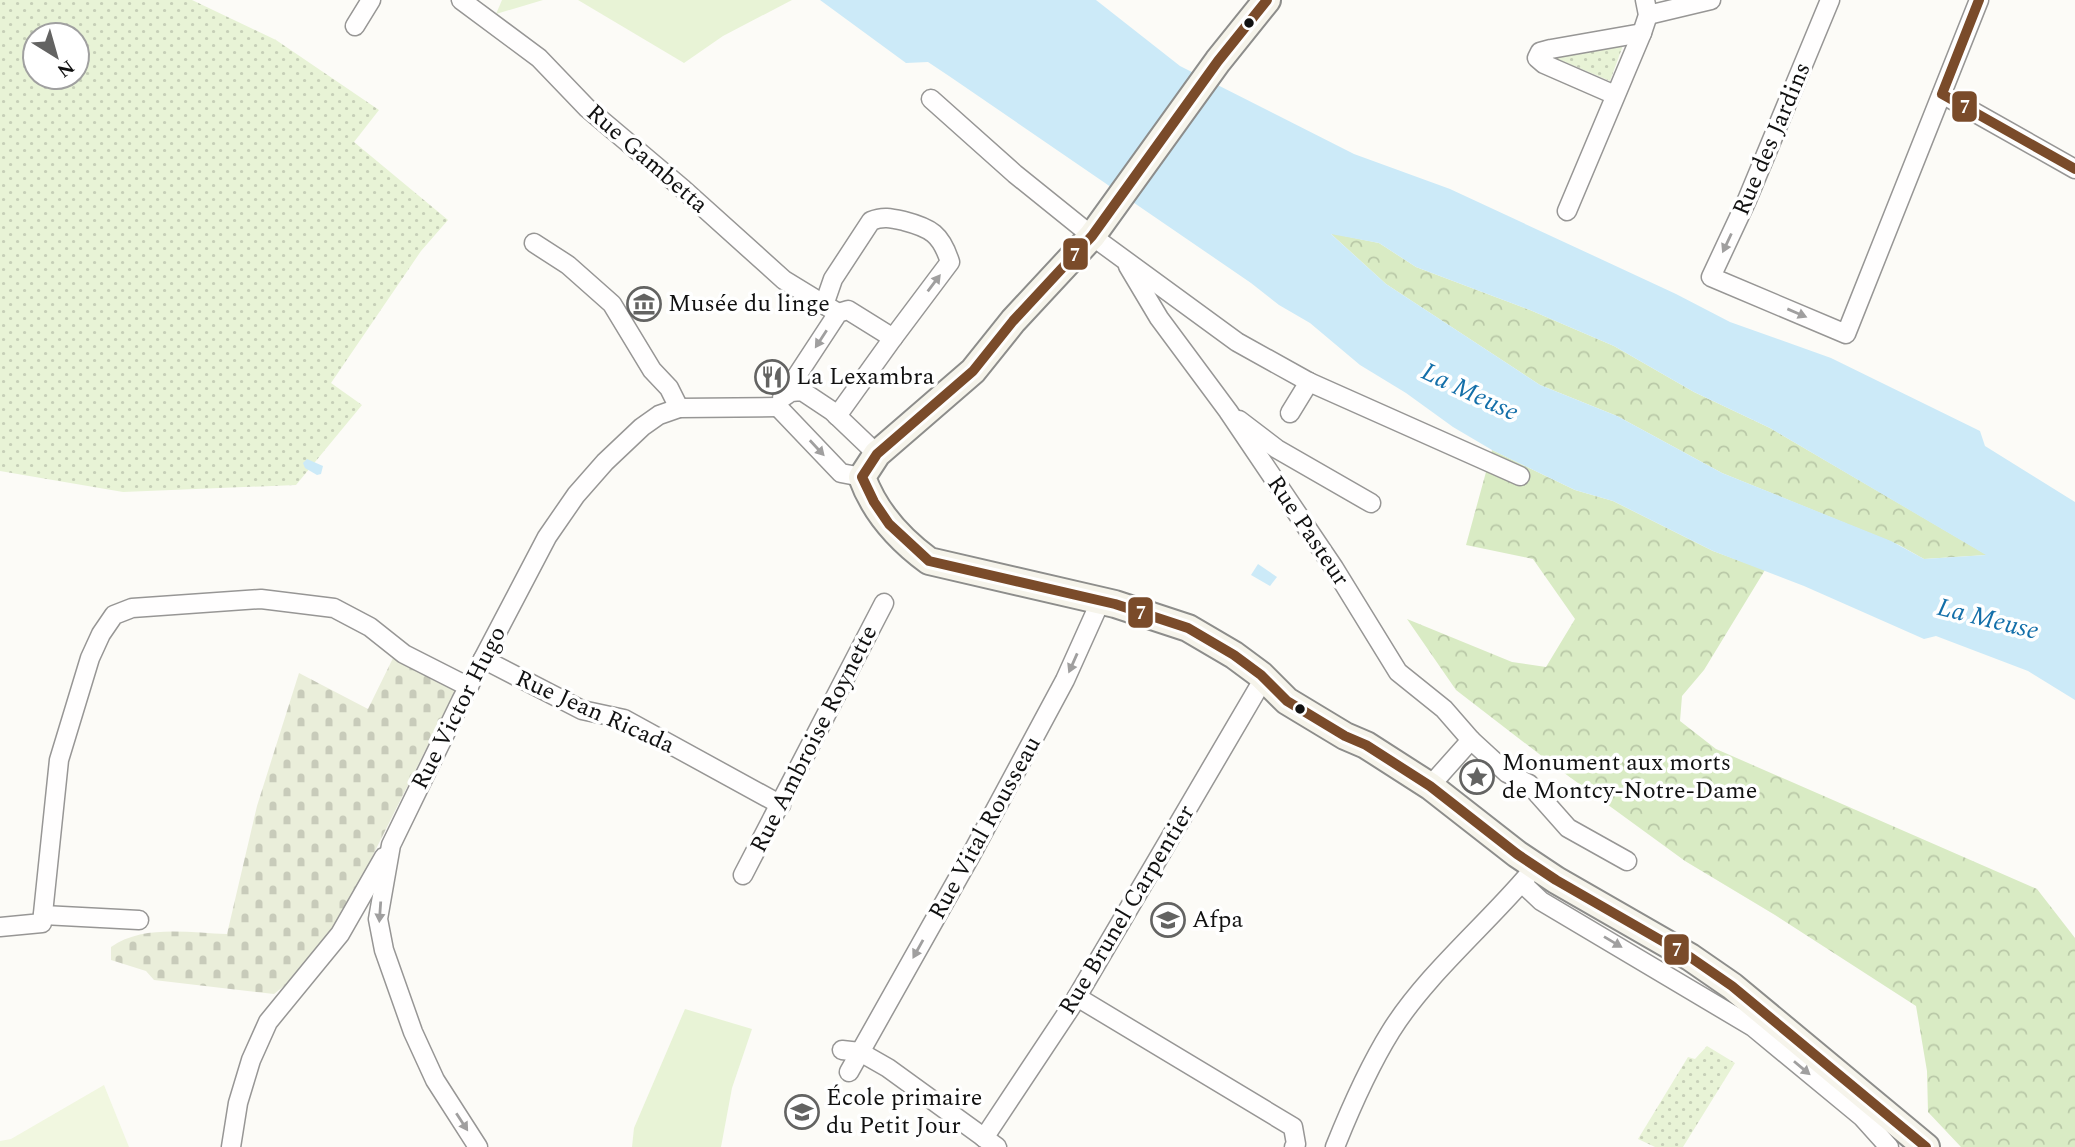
<svg xmlns="http://www.w3.org/2000/svg" width="2075" height="1147" viewBox="0 0 2075 1147" font-family="Spectral,serif">
<defs>
<pattern id="grass-dots" width="8" height="8" patternUnits="userSpaceOnUse" patternTransform="scale(1.75)"><rect width="8" height="8" fill="#e8f3d6"/><path d="M2 2h.1M6 6h.1" fill="none" stroke="#c6cfb7" stroke-width="1.8" stroke-linecap="round"/></pattern>
<pattern id="forest-crowns" width="20" height="18" patternUnits="userSpaceOnUse" patternTransform="scale(1.75)"><rect width="20" height="18" fill="#d9ebc4"/><path d="M2 6a3 3 0 1 1 6 0M12 15a3 3 0 1 1 6 0" fill="none" stroke="#b9c8a7"/></pattern>
<pattern id="cemetery-stones" width="16" height="16" patternUnits="userSpaceOnUse" patternTransform="scale(1.75)"><rect width="16" height="16" fill="#eaeeda"/><path d="M2 7V4a2 2 0 0 1 4 0v3zM10 15v-3a2 2 0 0 1 4 0v3z" fill="#c8cbba"/></pattern>
</defs>
<rect width="100%" height="100%" fill="#fcfbf7"/>
<!-- grass -->
<g fill="url(#grass-dots)" fill-rule="evenodd">
<path d="M0,0H192L276,40L379,110L354,142L448,220L421,251L331,383L362,405L296,485L123,492L0,471ZM35,35H77V77H35Z"/>
<polygon points="1625,40 1610,81 1553,57"/>
<polygon points="1707,1046 1735,1063 1683,1147 1655,1147 1638,1139 1688,1057 1695,1059"/>
</g>
<!-- forest -->
<g fill="url(#forest-crowns)">
<polygon points="1330,233 1379,243 1416,267 1530,310 1614,346 1694,392 1770,428 1987,555 1924,559 1899,545 1722,473 1617,416 1540,385 1386,284"/>
<polygon points="1492,450 1575,490 1613,501 1713,551 1765,570 1704,670 1682,696 1680,721 1716,749 2037,889 2075,938 2075,1147 1961,1147 1928,1112 1927,1071 1916,1006 1775,915 1685,861 1556,767 1456,690 1407,619 1512,662 1546,667 1575,619 1533,559 1466,545"/>
</g>
<!-- cemetery -->
<path fill="url(#cemetery-stones)" d="M395,654L457,687L340,921L284,986L274,994L154,980L146,971L111,960V947C143,924 190,933 227,934L257,806L299,673L368,709Z"/>
<!-- park -->
<g fill="#e8f3d6">
<polygon points="502,0 543,0 496,14"/>
<polygon points="578,0 792,0 723,36 684,63"/>
<polygon points="685,1009 752,1029 732,1088 721,1147 632,1147 634,1128"/>
</g>
<!-- pitch -->
<polygon fill="#f1f7e0" points="104,1085 129,1147 0,1147 0,1141 11,1139"/>
<!-- water -->
<g fill="#cceaf8" fill-rule="evenodd">
<path d="M820,0H1096L1180,66L1354,154L1450,189L1676,294L1730,322L1831,358L1980,431L1985,446L2075,502V700L2028,671L1936,636L1924,639L1804,586L1713,551L1613,501L1575,490L1492,450L1453,427L1406,393L1360,365L1310,323L1279,305L1251,283L949,76L928,62L906,63ZM1331,234L1379,243L1416,267L1530,310L1614,346L1694,392L1770,428L1986,555L1924,559L1891,541L1722,473L1617,416L1540,385L1386,284Z"/>
<polygon points="307,459 323,466 321,474 317,475 305,468 303,463"/>
<polygon points="1258,564 1277,577 1270,586 1251,575"/>
</g>
<g fill="none" stroke-linecap="round" stroke-linejoin="round">
<!-- street casing -->
<g stroke="#979695" stroke-width="21">
<g id="street">
<polyline points="461,0 539,58 587,108 683,189 784,280 838,313"/>
<polyline points="1830,0 1747,200 1711,277 1846,334 1979,0"/>
<polyline points="1648,15 1711,0"/>
<polyline points="355,26 371,0"/>
<polyline points="1942,94 2075,169"/>
<polyline points="1615,95 1544,64 1537,58 1540,52 1551,49 1642,33"/>
<polyline points="931,99 1015,174 1092,236 1237,342 1309,382 1520,476"/>
<polyline points="1567,211 1642,33 1648,15 1645,0"/>
<polyline points="534,243 568,265 612,304 652,370 669,388 679,408"/>
<polyline points="1128,266 1159,318 1228,411 1334,568 1398,672 1444,709 1471,740 1430,786"/>
<path d="M824,305L833,279L871,221C883,216 891,218 904,221C931,228 941,234 950,262L893,338"/>
<polyline points="791,392 796,377 838,313 848,310 893,338 837,416"/>
<polyline points="782,398 791,392 802,391 832,411 877,454"/>
<polyline points="778,407 841,473 862,477"/>
<polyline points="1290,413 1309,382"/>
<polyline points="1239,420 1277,449 1371,503"/>
<polyline points="483,659 582,710 624,719 781,805"/>
<polyline points="1471,740 1507,773 1529,784 1568,828 1627,861"/>
<polyline points="743,875 884,603"/>
<polyline points="1522,883 1541,901 1753,1027 1862,1117 1889,1147"/>
<polyline points="43,915 139,920"/>
<polyline points="0,927 42,923 59,760 90,658 101,634 114,615 132,608 261,599 334,608 370,627 404,654 469,687"/>
<polyline points="1077,997 1293,1127 1296,1144 1294,1147"/>
<polyline points="842,1050 860,1052 888,1068 997,1147"/>
<polyline points="849,1072 971,855 1065,680 1101,600"/>
<polyline points="984,1138 1071,1007 1264,678"/>
<polyline points="231,1147 238,1103 251,1060 268,1022 340,934 384,857"/>
<polyline points="478,1147 435,1080 413,1032 384,950 378,919 391,845 461,701 547,537 576,495 605,462 642,427 659,415 679,408 778,407"/>
<path d="M1335,1147C1351,1107 1368,1068 1391,1031C1426,975 1486,925 1529,874"/>
</g>
</g>
<!-- secondary casing -->
<g stroke="#8d8d8b" stroke-width="30">
<path id="secondary" d="M1267,0L1218,61L1092,236L1013,321L973,371L877,454L862,477C875,513 899,539 929,561L1115,604L1188,628L1234,655L1261,675L1287,701L1345,736L1366,745L1430,786L1517,854L1556,880L1690,957L1732,986L1926,1147"/>
</g>
<!-- street -->
<use href="#street" stroke="#fffefe" stroke-width="18"/>
<!-- secondary -->
<use href="#secondary" stroke="#f6f4eb" stroke-width="26"/>
<!-- bus-1 casing -->
<g stroke="#fff" stroke-width="16">
<g id="bus-1">
<polyline points="1267,0 1218,61 1092,236 1013,321 973,371 877,454 862,477 874,502 889,524 929,561 1115,604 1188,628 1234,655 1261,675 1287,701 1345,736 1366,745 1430,786 1517,854 1556,880 1690,957 1732,986 1926,1147"/>
<polyline points="1979,0 1942,94 2075,169"/>
</g>
</g>
<!-- bus-1 -->
<use href="#bus-1" stroke="#7a4b2a" stroke-width="10"/>
</g>
<!-- one-way arrows -->
<defs><path id="oneway-solid" d="M-6-.8H1V-3.2L6.5 0L1 3.2V.8H-6Z" transform="scale(1.75)"/></defs>
<g fill="#a09f9f">
<use href="#oneway-solid" transform="translate(1727 243) rotate(115)"/>
<use href="#oneway-solid" transform="translate(934 283) rotate(-53)"/>
<use href="#oneway-solid" transform="translate(1797 313) rotate(23)"/>
<use href="#oneway-solid" transform="translate(821 339) rotate(123)"/>
<use href="#oneway-solid" transform="translate(817 448) rotate(47)"/>
<use href="#oneway-solid" transform="translate(1073 663) rotate(114)"/>
<use href="#oneway-solid" transform="translate(380 912) rotate(94)"/>
<use href="#oneway-solid" transform="translate(1613 942) rotate(31)"/>
<use href="#oneway-solid" transform="translate(918 949) rotate(119)"/>
<use href="#oneway-solid" transform="translate(1802 1068) rotate(40)"/>
<use href="#oneway-solid" transform="translate(462 1122) rotate(57)"/>
</g>
<!-- icons -->
<defs>
<g id="museum-ring" transform="scale(1.75)"><circle r="9.5" fill="#fff" stroke="#636362" stroke-width="1.5"/><path d="M0-6L6-3V-2H-6V-3ZM-5-1h2V3h-2ZM-1-1h2V3h-2ZM3-1h2V3H3ZM-6 4H6V6H-6Z" fill="#636362"/></g>
<g id="restaurant-ring" transform="scale(1.75)"><circle r="9.5" fill="#fff" stroke="#636362" stroke-width="1.5"/><path d="M-5-6h1v4h1v-4h1v4h1v-4h1v5L-1.5 .5V6h-2V.5L-5-1ZM5-6V6H3V1.5H1.5Q1.5-4 5-6Z" fill="#636362"/></g>
<g id="sight-ring" transform="scale(1.75)"><circle r="9.5" fill="#fff" stroke="#636362" stroke-width="1.5"/><path d="M0-6L1.8-2.2L6-1.7L2.9 1.2L3.7 5.4L0 3.3L-3.7 5.4L-2.9 1.2L-6-1.7L-1.8-2.2Z" fill="#636362"/></g>
<g id="university-ring" transform="scale(1.75)"><circle r="9.5" fill="#fff" stroke="#636362" stroke-width="1.5"/><path d="M0-5L7-2L0 1L-7-2ZM-4 1L0 2.5L4 1V4Q0 6-4 4Z" fill="#636362"/></g>
<g id="school-ring" transform="scale(1.75)"><circle r="9.5" fill="#fff" stroke="#636362" stroke-width="1.5"/><path d="M0-5L7-2L0 1L-7-2ZM-4 1L0 2.5L4 1V4Q0 6-4 4Z" fill="#636362"/></g>
</defs>
<g fill-rule="evenodd">
<use href="#museum-ring" x="644" y="304"/>
<use href="#restaurant-ring" x="772" y="377"/>
<use href="#sight-ring" x="1477" y="777"/>
<use href="#university-ring" x="1168" y="920"/>
<use href="#school-ring" x="802" y="1112"/>
</g>
<!-- markers -->
<g fill="#111" stroke="#fff" stroke-width="2.5">
<circle cx="1249" cy="23" r="6"/>
<circle cx="1300" cy="709" r="6"/>
</g>
<g text-anchor="middle" dominant-baseline="central" stroke-width="7" stroke-linejoin="round" paint-order="stroke">
<!-- street labels -->
<g font-size="24" fill="#111" stroke="#fff">
<text transform="translate(1772 139) rotate(-67)">Rue des Jardins</text>
<text transform="translate(647 159) rotate(41)">Rue Gambetta</text>
<text transform="translate(1308 531) rotate(56)">Rue Pasteur</text>
<text transform="translate(459 708) rotate(-63)">Rue Victor Hugo</text>
<text transform="translate(595 712) rotate(24)">Rue Jean Ricada</text>
<text transform="translate(814 739) rotate(-63)">Rue Ambroise Roynette</text>
<text transform="translate(985 828) rotate(-61)">Rue Vital Rousseau</text>
<text transform="translate(1127 910) rotate(-59)">Rue Brunel Carpentier</text>
</g>
<!-- poi labels -->
<g font-size="24" fill="#111" stroke="#fff" text-anchor="start">
<text x="668" y="304">Musée du linge</text>
<text x="796" y="377">La Lexambra</text>
<text x="1502" y="763">Monument aux morts<tspan x="1502" dy="28">de Montcy-Notre-Dame</tspan></text>
<text x="1192" y="920">Afpa</text>
<text x="826" y="1098">École primaire<tspan x="826" dy="28">du Petit Jour</tspan></text>
</g>
<!-- water labels -->
<g font-size="26" font-style="italic" fill="#136fa9" stroke="#fff">
<text transform="translate(1470 392) rotate(25)">La Meuse</text>
<text transform="translate(1988 619) rotate(14)">La Meuse</text>
</g>
</g>
<g stroke="#fff" stroke-width="2.5">
<rect x="1951" y="90" width="27" height="33" rx="7" fill="#7a4b2a"/>
<rect x="1062" y="237" width="27" height="34" rx="7" fill="#7a4b2a"/>
<rect x="1127" y="596" width="27" height="33" rx="7" fill="#7a4b2a"/>
<rect x="1663" y="933" width="27" height="33" rx="7" fill="#7a4b2a"/>
</g>
<g font-size="19" text-anchor="middle" font-weight="bold" fill="#fff">
<text x="1965" y="113">7</text>
<text x="1075" y="261">7</text>
<text x="1141" y="619">7</text>
<text x="1677" y="956">7</text>
</g>
<!-- north arrow -->
<g transform="translate(56 56) rotate(143)"><circle r="33" fill="#ffffff" stroke="#a0a0a0" stroke-width="2"/>
<path d="M0-5L12 26L0 18L-12 26Z" fill="#636362"/>
<text y="-10" font-size="19" font-weight="bold" text-anchor="middle" fill="#111111">N</text>
</g>
</svg>
